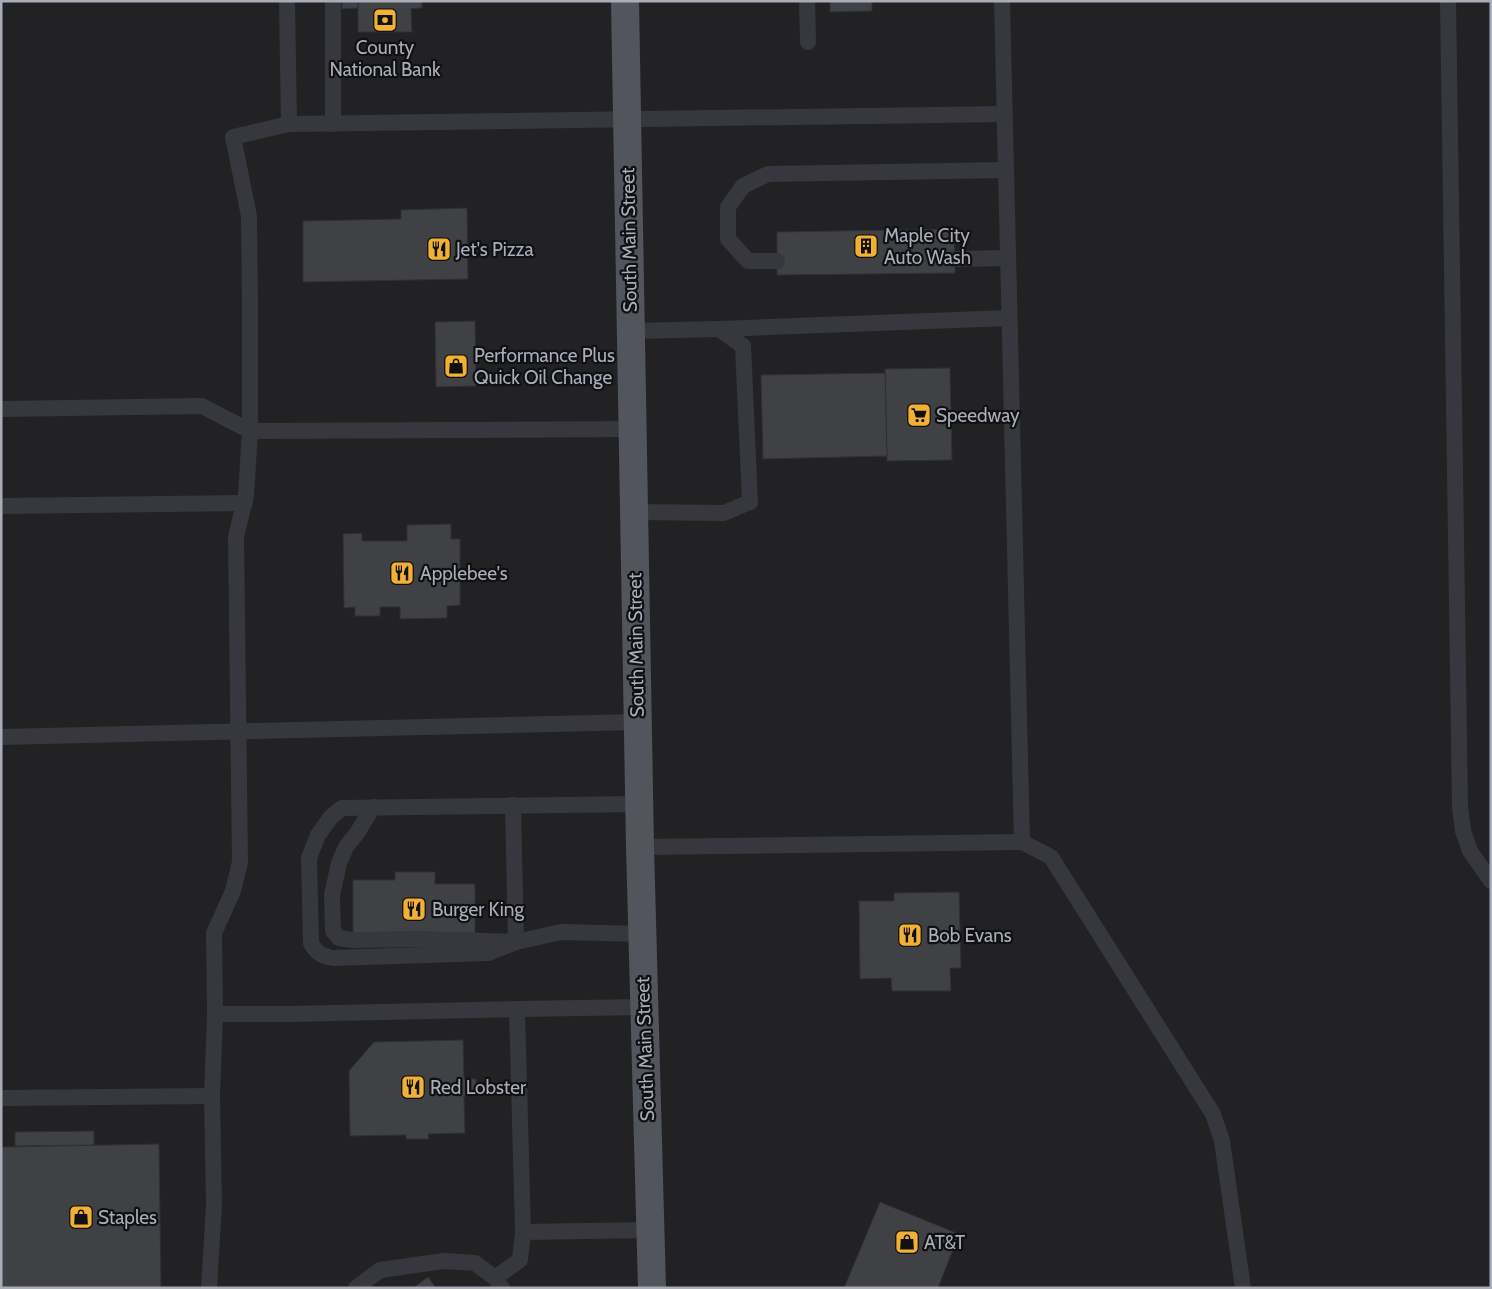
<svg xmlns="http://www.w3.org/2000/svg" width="1492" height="1289" viewBox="0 0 1492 1289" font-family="Cabin,sans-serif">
<rect width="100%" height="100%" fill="#161618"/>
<!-- built -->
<rect fill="#222225" x="1" y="1" width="1490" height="1287"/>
<!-- building -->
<g fill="#404145" stroke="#303034">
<polygon points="342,1 358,1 358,8 342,9"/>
<polygon points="358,1 422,1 422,8 411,9 412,32 358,32"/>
<polygon points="830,1 872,1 872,11 830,12"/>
<polygon points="467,208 468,279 303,282 303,221 401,219 401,210"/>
<polygon points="954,229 955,273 777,275 777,232"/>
<polygon points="475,321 476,386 436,387 435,322"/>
<polygon points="950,368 952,460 887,461 885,369"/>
<polygon points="885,373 887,456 763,459 761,375"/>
<polygon points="451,524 451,539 460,539 460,605 447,606 447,618 400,619 400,607 380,607 380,616 355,616 355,607 344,608 343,534 362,533 362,541 407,541 407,525"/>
<polygon points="395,872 435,872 435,884 475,884 475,934 353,934 353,880 395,880"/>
<polygon points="959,892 961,968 950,968 951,991 892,991 891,978 860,979 859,901 894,901 894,893"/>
<polygon points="463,1040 464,1079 476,1079 477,1095 464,1096 465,1133 428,1134 429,1139 406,1139 406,1135 350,1136 349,1071 374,1042"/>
<polygon points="94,1131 94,1145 15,1146 15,1132"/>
<polygon points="159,1144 161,1288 1,1288 1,1147"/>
<polygon points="880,1202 959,1234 938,1288 844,1288"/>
<polygon points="428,1277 436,1288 413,1288"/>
</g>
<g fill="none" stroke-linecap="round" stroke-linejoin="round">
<!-- service -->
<g stroke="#37383d" stroke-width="16">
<polyline points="287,1 289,124"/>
<polyline points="333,1 333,124"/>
<polyline points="807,1 808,42"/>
<polyline points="1002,1 1022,842"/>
<polyline points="1448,1 1460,807 1463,831 1470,851 1491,881"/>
<polyline points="954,259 1008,258"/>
<polyline points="777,261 748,261 728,239 728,207 743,186 768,174 1006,170"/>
<polyline points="719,329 1009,318"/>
<polyline points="630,331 719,329 743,346 750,502 724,513 634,512"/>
<polyline points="1,409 202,406 250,431 632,429"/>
<polyline points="1,506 245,503"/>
<polyline points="1,737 638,722"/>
<path d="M639,804L342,808L331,817L318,835L309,858L311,943C316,953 322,956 333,958L488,953L516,942L561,932L642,934"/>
<polyline points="373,807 357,833 346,847 339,863 332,895 333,931 339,938 352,940 419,939 516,942 513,805"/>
<polyline points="640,847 1022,842 1051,857 1213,1114 1222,1141 1243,1288"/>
<polyline points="215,1014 289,1014 517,1009"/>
<polyline points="1,1098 212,1096"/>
<polyline points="523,1232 517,1009 644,1007"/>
<polyline points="495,1278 520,1260 523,1232 650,1230"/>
<polyline points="209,1288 214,1205 212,1096 215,1014 214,933 233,891 240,862 236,537 246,495 250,431 250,304 249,216 233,137 289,124 1005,114"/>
<polyline points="356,1288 380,1270 444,1261 475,1263 495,1278 502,1288"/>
</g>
<!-- primary -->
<polyline stroke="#53555c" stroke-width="28" points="625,1 640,847 652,1288"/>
</g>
<!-- icons -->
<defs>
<g id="bank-square" transform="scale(1.25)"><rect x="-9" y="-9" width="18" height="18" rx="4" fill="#f2b134" stroke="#111113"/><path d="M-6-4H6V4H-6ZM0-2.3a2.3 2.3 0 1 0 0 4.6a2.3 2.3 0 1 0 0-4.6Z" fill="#111"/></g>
<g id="building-square" transform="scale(1.25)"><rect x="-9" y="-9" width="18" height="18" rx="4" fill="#f2b134" stroke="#111113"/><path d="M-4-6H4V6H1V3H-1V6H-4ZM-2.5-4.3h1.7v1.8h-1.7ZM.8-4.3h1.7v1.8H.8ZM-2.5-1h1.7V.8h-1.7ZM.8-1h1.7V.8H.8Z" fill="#111"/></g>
<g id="restaurant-square" transform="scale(1.25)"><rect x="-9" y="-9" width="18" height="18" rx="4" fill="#f2b134" stroke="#111113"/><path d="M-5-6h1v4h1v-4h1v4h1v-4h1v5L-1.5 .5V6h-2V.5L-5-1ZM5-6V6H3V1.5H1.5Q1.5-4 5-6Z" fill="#111"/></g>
<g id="shop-square" transform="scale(1.25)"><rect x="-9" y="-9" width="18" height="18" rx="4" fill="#f2b134" stroke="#111113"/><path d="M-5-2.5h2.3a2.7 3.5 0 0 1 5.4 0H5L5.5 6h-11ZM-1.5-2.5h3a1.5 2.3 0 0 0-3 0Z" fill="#111"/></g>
<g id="supermarket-square" transform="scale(1.25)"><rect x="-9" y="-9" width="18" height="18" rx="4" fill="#f2b134" stroke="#111113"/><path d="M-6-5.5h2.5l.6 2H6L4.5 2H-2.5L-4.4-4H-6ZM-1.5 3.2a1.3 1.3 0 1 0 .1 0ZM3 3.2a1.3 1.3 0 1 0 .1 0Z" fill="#111"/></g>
</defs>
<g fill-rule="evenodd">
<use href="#bank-square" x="385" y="20"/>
<use href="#building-square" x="866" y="246"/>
<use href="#restaurant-square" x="439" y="249"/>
<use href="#shop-square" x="456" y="366"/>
<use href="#supermarket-square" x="919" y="415"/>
<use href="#restaurant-square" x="402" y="573"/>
<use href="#restaurant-square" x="414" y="909"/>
<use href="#restaurant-square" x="910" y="935"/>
<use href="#restaurant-square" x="413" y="1087"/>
<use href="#shop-square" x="81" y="1217"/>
<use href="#shop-square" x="907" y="1242"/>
</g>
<g text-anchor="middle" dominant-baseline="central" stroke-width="4.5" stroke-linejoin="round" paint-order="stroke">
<!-- poi labels -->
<g font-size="19" fill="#a8adb8" stroke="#111113" text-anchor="start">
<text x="385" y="47" text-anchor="middle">County<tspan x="385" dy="22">National Bank</tspan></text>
<text x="884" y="235">Maple City<tspan x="884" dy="22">Auto Wash</tspan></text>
<text x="456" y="249">Jet's Pizza</text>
<text x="474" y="355">Performance Plus<tspan x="474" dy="22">Quick Oil Change</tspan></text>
<text x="936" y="415">Speedway</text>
<text x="420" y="573">Applebee's</text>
<text x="432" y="909">Burger King</text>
<text x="928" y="935">Bob Evans</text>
<text x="430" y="1087">Red Lobster</text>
<text x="98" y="1217">Staples</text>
<text x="924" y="1242">AT&amp;T</text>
</g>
<!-- street labels -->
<g font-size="19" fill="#a8adb8" stroke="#111113">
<text transform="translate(629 240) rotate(-91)">South Main Street</text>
<text transform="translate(636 645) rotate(-91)">South Main Street</text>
<text transform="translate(645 1049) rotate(-92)">South Main Street</text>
</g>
</g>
<!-- border -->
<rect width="1492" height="1289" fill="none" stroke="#a8adb8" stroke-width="5"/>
</svg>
